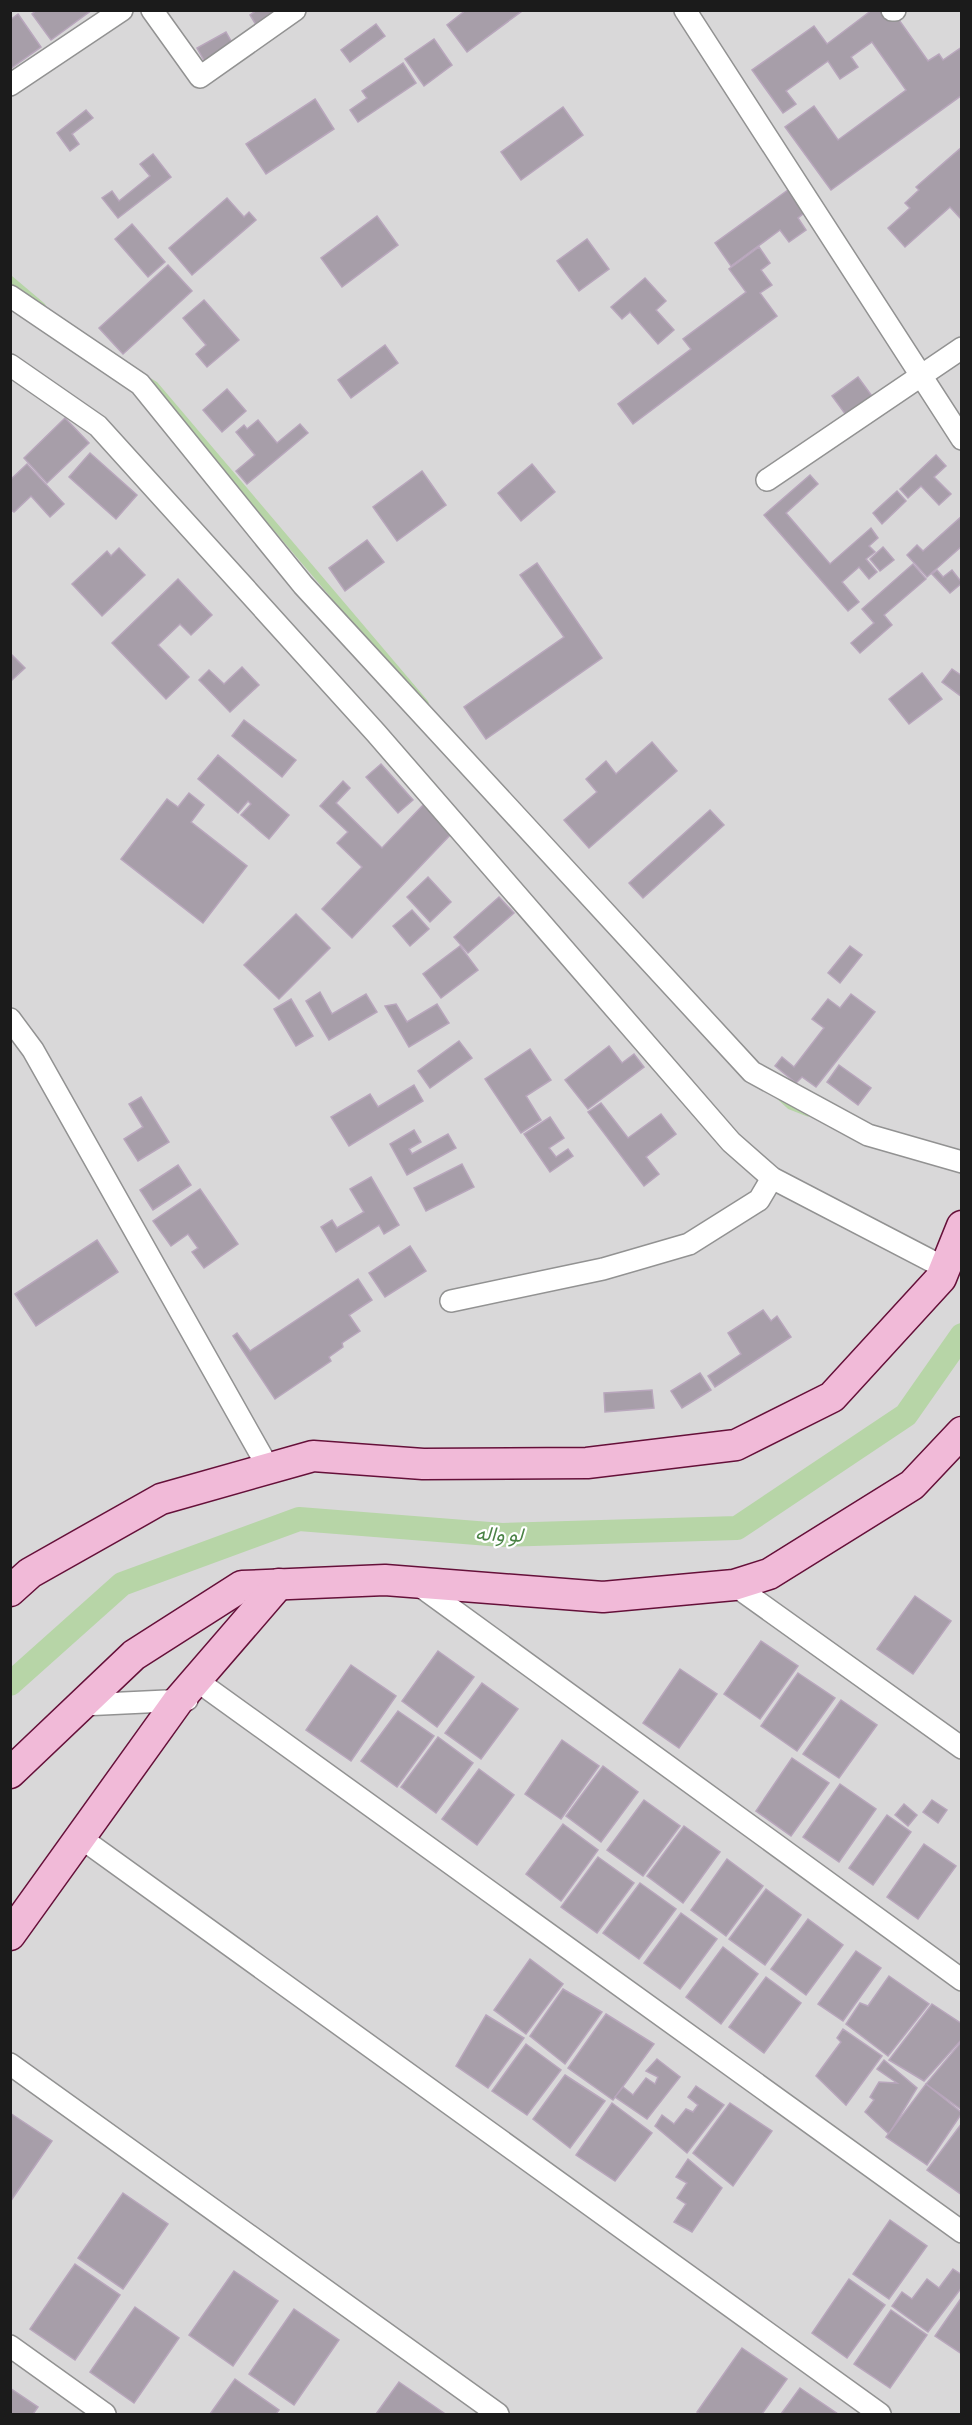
<svg xmlns="http://www.w3.org/2000/svg" width="972" height="2425" viewBox="0 0 972 2425" font-family="Commissioner,Vazirmatn,sans-serif">
<rect width="100%" height="100%" fill="#ece2eb"/>
<!-- residential -->
<rect fill="#d9d8d9" x="11" y="11" width="950" height="2403"/>
<g fill="none" stroke-linecap="round" stroke-linejoin="round">
<!-- stream -->
<g stroke="#b7d5a7" stroke-width="7">
<polyline points="10,279 42,306"/>
<polyline points="147,380 155,385 425,703"/>
<polyline points="779,1096 790,1106 808,1113"/>
</g>
<!-- canal -->
<polyline stroke="#b7d5a7" stroke-width="24" points="10,1684 122,1584 299,1519 502,1535 737,1528 906,1415 962,1335"/>
</g>
<!-- building -->
<g fill="#a79ea9" stroke="#b8a6bc" stroke-width="1.5">
<polygon points="37,10 92,10 51,40 32,14"/>
<polygon points="257,10 272,10 276,17 258,28 250,15"/>
<polygon points="466,10 522,10 522,11 467,52 447,25"/>
<polygon points="872,10 892,10 928,61 939,54 943,60 962,47 962,95 831,190 785,127 814,106 838,140 906,90 872,42 851,57 858,67 840,79 828,61 786,91 796,104 783,113 752,70 814,26 827,44"/>
<polygon points="18,14 41,47 10,69 10,20"/>
<polygon points="376,24 385,36 350,62 341,50"/>
<polygon points="226,32 235,48 206,64 197,48"/>
<polygon points="434,39 452,65 424,86 405,59"/>
<polygon points="403,63 416,83 358,122 350,110 367,98 362,91"/>
<polygon points="315,99 334,129 266,174 246,144"/>
<polygon points="563,107 583,135 521,180 501,152"/>
<polygon points="86,110 93,118 72,134 79,144 70,151 57,133"/>
<polygon points="962,147 962,216 960,218 950,207 905,247 888,228 910,208 905,203 919,190 916,187"/>
<polygon points="153,154 171,177 118,218 102,198 112,191 119,201 150,176 140,164"/>
<polygon points="792,187 808,210 798,218 806,230 789,242 780,230 731,266 715,243"/>
<polygon points="227,198 244,217 249,212 256,220 192,275 169,248"/>
<polygon points="377,216 398,245 342,287 321,258"/>
<polygon points="132,224 165,262 148,277 115,239"/>
<polygon points="587,239 609,269 579,291 557,261"/>
<polygon points="759,247 770,263 761,270 772,285 760,293 777,316 633,424 618,404 691,349 683,339 746,292 729,269"/>
<polygon points="168,265 192,291 123,354 99,328"/>
<polygon points="645,278 666,301 656,310 674,330 658,344 630,312 622,319 611,307"/>
<polygon points="204,300 239,340 207,367 196,354 206,345 183,318"/>
<polygon points="385,345 398,363 351,398 338,380"/>
<polygon points="858,377 872,396 846,415 832,396"/>
<polygon points="227,389 246,411 222,432 203,410"/>
<polygon points="65,418 89,443 47,483 24,458"/>
<polygon points="258,420 277,443 300,424 308,433 247,484 236,471 255,455 236,432 244,425 247,429"/>
<polygon points="90,453 137,495 116,519 69,477"/>
<polygon points="936,455 946,466 934,477 951,494 939,505 921,486 908,498 900,489"/>
<polygon points="27,464 64,504 50,517 31,496 14,512 10,509 10,480"/>
<polygon points="532,464 555,492 521,521 498,493"/>
<polygon points="422,471 446,505 397,541 373,507"/>
<polygon points="810,475 818,484 786,513 830,564 871,528 878,538 869,546 875,552 866,559 877,572 869,579 859,567 842,582 859,602 848,611 764,515"/>
<polygon points="897,491 906,501 882,524 873,513"/>
<polygon points="962,516 962,546 927,577 907,555 917,545 923,551"/>
<polygon points="367,540 384,562 345,591 329,568"/>
<polygon points="883,547 894,560 880,571 870,559"/>
<polygon points="119,548 145,575 102,616 72,584 107,551 111,556"/>
<polygon points="537,563 602,658 486,739 464,707 564,637 520,575"/>
<polygon points="913,564 926,579 884,615 892,625 860,653 851,643 874,623 862,609"/>
<polygon points="937,570 943,577 952,570 962,583 950,593 932,574"/>
<polygon points="178,579 212,615 191,635 180,624 158,645 189,677 166,699 112,643"/>
<polygon points="10,653 25,668 12,680 10,678"/>
<polygon points="242,667 259,685 230,712 199,680 209,670 224,684"/>
<polygon points="952,669 962,676 962,697 942,682"/>
<polygon points="922,673 942,699 909,724 889,699"/>
<polygon points="244,720 296,760 282,777 232,736"/>
<polygon points="652,742 677,771 589,848 564,820 597,792 586,779 606,761 616,774"/>
<polygon points="218,755 289,815 269,839 241,815 251,804 248,801 238,813 198,779"/>
<polygon points="381,764 413,800 398,813 366,777"/>
<polygon points="343,781 350,788 336,803 382,848 424,804 453,832 352,938 322,909 362,867 337,843 348,832 320,806"/>
<polygon points="189,793 204,805 191,822 247,866 203,923 121,859 167,799 178,807"/>
<polygon points="710,810 724,825 643,898 629,883"/>
<polygon points="428,877 451,902 430,922 407,897"/>
<polygon points="499,897 514,913 468,953 454,937"/>
<polygon points="412,910 429,929 410,946 393,926"/>
<polygon points="296,914 330,948 279,999 244,965"/>
<polygon points="460,946 478,970 441,998 423,974"/>
<polygon points="850,946 862,955 840,983 828,973"/>
<polygon points="320,992 332,1014 366,994 377,1012 329,1040 306,1001"/>
<polygon points="851,994 875,1012 816,1087 802,1077 796,1083 775,1066 782,1057 794,1067 824,1028 812,1019 828,999 840,1008"/>
<polygon points="291,999 313,1036 296,1046 274,1009"/>
<polygon points="396,1004 407,1022 437,1004 449,1023 409,1047 385,1006"/>
<polygon points="459,1041 472,1058 430,1088 418,1071"/>
<polygon points="609,1046 622,1063 634,1054 644,1067 588,1109 565,1080"/>
<polygon points="530,1049 551,1080 526,1096 541,1120 521,1133 485,1079"/>
<polygon points="839,1065 871,1088 858,1105 827,1082"/>
<polygon points="414,1085 423,1101 349,1146 331,1117 370,1094 378,1107"/>
<polygon points="141,1097 169,1142 138,1161 124,1139 143,1127 129,1104"/>
<polygon points="601,1103 628,1138 661,1114 676,1134 646,1157 659,1174 644,1186 588,1112"/>
<polygon points="550,1117 564,1138 549,1148 556,1157 568,1149 573,1156 550,1172 524,1134"/>
<polygon points="414,1130 421,1142 409,1149 412,1154 448,1134 456,1148 407,1175 390,1144"/>
<polygon points="462,1164 474,1187 426,1211 414,1188"/>
<polygon points="178,1165 191,1185 153,1210 140,1190"/>
<polygon points="371,1177 399,1225 384,1234 379,1225 336,1252 321,1227 332,1220 337,1228 364,1212 350,1189"/>
<polygon points="200,1189 238,1244 204,1268 192,1252 198,1248 188,1234 171,1246 153,1221"/>
<polygon points="97,1240 118,1272 36,1326 15,1294"/>
<polygon points="410,1246 426,1271 385,1297 369,1273"/>
<polygon points="358,1279 372,1300 349,1315 360,1331 342,1343 343,1347 329,1357 331,1361 275,1399 233,1336 237,1333 250,1351"/>
<polygon points="763,1310 771,1321 777,1316 791,1337 715,1387 708,1376 741,1354 728,1333"/>
<polygon points="700,1373 711,1390 682,1408 671,1391"/>
<polygon points="652,1390 654,1408 605,1412 604,1393"/>
<polygon points="915,1596 951,1621 913,1674 877,1649"/>
<polygon points="761,1641 798,1666 760,1719 724,1694"/>
<polygon points="438,1651 474,1677 437,1727 402,1701"/>
<polygon points="351,1665 396,1696 351,1761 306,1730"/>
<polygon points="680,1669 717,1694 679,1748 643,1723"/>
<polygon points="798,1673 835,1698 797,1751 761,1726"/>
<polygon points="482,1683 518,1709 481,1759 445,1733"/>
<polygon points="841,1700 877,1725 839,1778 803,1754"/>
<polygon points="398,1711 434,1736 397,1787 361,1761"/>
<polygon points="438,1737 473,1763 436,1813 401,1787"/>
<polygon points="562,1740 599,1766 561,1819 525,1794"/>
<polygon points="792,1758 829,1783 791,1836 756,1811"/>
<polygon points="603,1766 638,1792 601,1842 566,1816"/>
<polygon points="479,1769 514,1795 477,1845 442,1819"/>
<polygon points="840,1784 876,1809 839,1862 803,1837"/>
<polygon points="644,1800 680,1826 643,1876 607,1850"/>
<polygon points="932,1800 947,1810 938,1823 923,1812"/>
<polygon points="904,1804 917,1815 908,1826 895,1815"/>
<polygon points="887,1815 911,1832 873,1885 849,1868"/>
<polygon points="563,1824 598,1850 561,1901 526,1874"/>
<polygon points="684,1826 720,1852 683,1903 647,1876"/>
<polygon points="924,1844 956,1866 918,1919 887,1897"/>
<polygon points="598,1857 634,1883 597,1933 561,1907"/>
<polygon points="727,1859 763,1886 726,1936 691,1910"/>
<polygon points="640,1883 676,1909 639,1959 603,1933"/>
<polygon points="766,1889 801,1915 765,1965 729,1939"/>
<polygon points="681,1913 717,1939 680,1989 644,1963"/>
<polygon points="808,1919 843,1945 806,1995 771,1969"/>
<polygon points="723,1947 758,1974 721,2024 686,1997"/>
<polygon points="856,1951 881,1968 843,2021 818,2004"/>
<polygon points="530,1959 563,1984 526,2034 494,2010"/>
<polygon points="889,1976 929,2004 888,2056 846,2024 860,2003 868,2006"/>
<polygon points="766,1977 801,2003 764,2053 729,2027"/>
<polygon points="563,1989 602,2012 565,2064 530,2036"/>
<polygon points="932,2004 962,2024 962,2039 924,2081 889,2060"/>
<polygon points="606,2014 654,2044 613,2100 568,2068"/>
<polygon points="486,2015 524,2038 488,2088 456,2066"/>
<polygon points="843,2029 882,2056 846,2105 816,2076 841,2042 837,2038"/>
<polygon points="962,2041 962,2110 926,2084"/>
<polygon points="526,2044 561,2070 527,2115 492,2091"/>
<polygon points="657,2059 680,2077 647,2119 615,2097 623,2087 633,2095 646,2078 655,2084 658,2077 646,2071"/>
<polygon points="884,2060 917,2088 889,2134 865,2112 874,2100 870,2097 879,2082 897,2083 877,2069"/>
<polygon points="565,2075 605,2101 570,2148 533,2119"/>
<polygon points="926,2084 962,2113 927,2165 886,2137"/>
<polygon points="696,2086 724,2105 687,2153 655,2126 662,2115 674,2124 686,2109 693,2112 698,2105 688,2097"/>
<polygon points="612,2103 652,2133 615,2181 576,2155"/>
<polygon points="730,2103 772,2131 733,2186 693,2153"/>
<polygon points="10,2113 52,2141 10,2202"/>
<polygon points="962,2123 962,2195 927,2170"/>
<polygon points="688,2159 722,2188 692,2232 674,2222 686,2204 677,2198 687,2183 676,2177"/>
<polygon points="123,2193 168,2224 123,2289 78,2258"/>
<polygon points="890,2220 927,2246 889,2299 853,2274"/>
<polygon points="75,2264 120,2295 75,2360 30,2329"/>
<polygon points="953,2269 962,2275 962,2287 928,2332 892,2306 902,2292 912,2299 927,2279 939,2288"/>
<polygon points="234,2271 278,2301 233,2366 189,2335"/>
<polygon points="849,2279 885,2305 847,2358 812,2333"/>
<polygon points="962,2297 962,2354 935,2336"/>
<polygon points="135,2307 179,2338 134,2403 90,2372"/>
<polygon points="294,2309 339,2340 294,2405 249,2374"/>
<polygon points="891,2310 927,2335 890,2388 854,2364"/>
<polygon points="742,2348 787,2379 762,2414 700,2414 697,2412"/>
<polygon points="235,2379 279,2410 276,2414 210,2414"/>
<polygon points="399,2382 444,2413 443,2414 376,2414"/>
<polygon points="10,2388 38,2407 33,2414 10,2414"/>
<polygon points="800,2388 838,2414 781,2414"/>
</g>
<g fill="none" stroke-linecap="round" stroke-linejoin="round">
<!-- street casing -->
<g stroke="#929292" stroke-width="24">
<g id="street">
<polyline points="152,10 200,77 295,10"/>
<polyline points="685,10 962,439"/>
<polyline points="892,10 895,10"/>
<polyline points="10,85 122,10"/>
<polyline points="10,296 140,384 303,585 752,1072 868,1135 962,1162"/>
<polyline points="10,365 98,426 376,733 731,1142 772,1178 945,1268"/>
<polyline points="767,480 962,348"/>
<polyline points="10,1019 33,1050 269,1469"/>
<polyline points="451,1301 603,1269 689,1244 759,1200 772,1178"/>
<polyline points="416,1583 962,1980"/>
<polyline points="734,1585 962,1748"/>
<polyline points="196,1680 962,2232"/>
<polyline points="82,1705 187,1700"/>
<polyline points="81,1838 880,2414"/>
<polyline points="10,2064 498,2414"/>
<polyline points="10,2346 105,2414"/>
</g>
</g>
<!-- secondary casing -->
<g stroke="#651039" stroke-width="33">
<g id="secondary">
<polyline points="10,1591 30,1573 161,1499 313,1456 423,1464 587,1463 736,1445 832,1397 941,1278 962,1226"/>
<polyline points="10,1773 134,1655 242,1586 385,1580 603,1597 734,1585 769,1574 912,1485 962,1432"/>
<polyline points="10,1935 178,1701 279,1584"/>
</g>
</g>
<!-- street -->
<use href="#street" stroke="#fff" stroke-width="21"/>
<!-- secondary -->
<use href="#secondary" stroke="#f1bad8" stroke-width="30"/>
</g>
<g text-anchor="middle" dominant-baseline="central" stroke-width="4.5" stroke-linejoin="round" paint-order="stroke">
<!-- water labels -->
<g font-size="20" font-style="italic" fill="#4b8346" stroke="#fff">
<text transform="translate(499 1533) rotate(2)">لو واله</text>
</g>
</g>
<!-- border -->
<rect width="972" height="2425" fill="none" stroke="#1b1b1b" stroke-width="24"/>
</svg>
